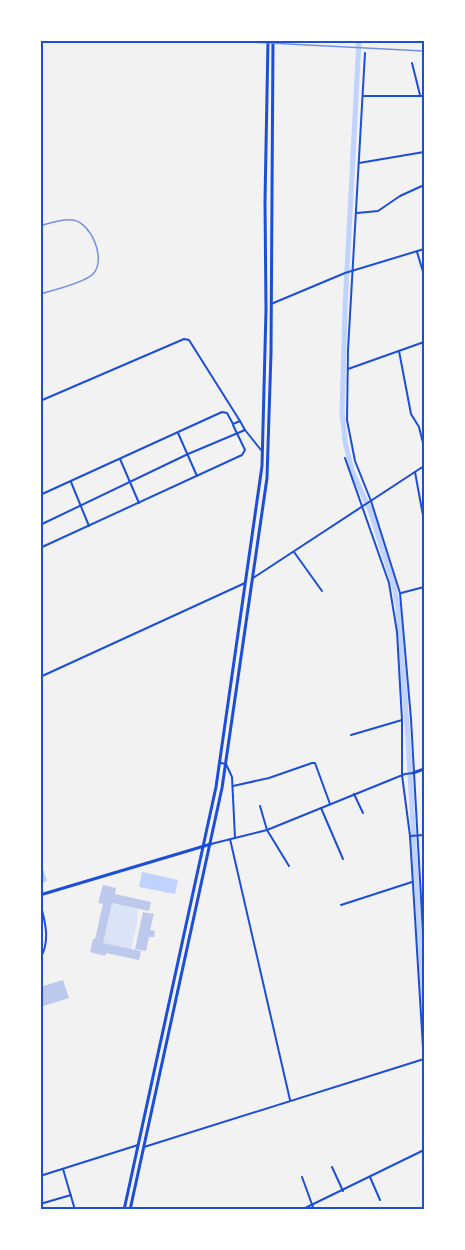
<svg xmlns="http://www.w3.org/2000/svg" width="465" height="1250" viewBox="0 0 465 1250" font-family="'PT Sans Narrow',sans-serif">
<rect width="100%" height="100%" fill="#f2f2f2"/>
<!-- green -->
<polygon fill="#dbe4f7" points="112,903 138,909 136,929 131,949 103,943"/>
<!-- water -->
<polygon fill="#bfd3fe" points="142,872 178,880 175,894 139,887"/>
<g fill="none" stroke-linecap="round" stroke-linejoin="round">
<!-- canal -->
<g stroke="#bfd3fe" stroke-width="5">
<polyline points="359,40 345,308 342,412 345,441 352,471 370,510 394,586 398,607 407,725"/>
<polyline points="407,724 424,1011"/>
</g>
</g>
<!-- building -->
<g fill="#bdc9ec">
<polygon points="42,866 47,881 40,883 40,867"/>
<polygon points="103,885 116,888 115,894 151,902 149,911 112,903 103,943 141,951 139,960 106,953 105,956 90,952 93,939 95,939 103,904 98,903"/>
<polygon points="143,912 154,914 150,930 155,931 154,937 149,937 146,951 135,949"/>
<polygon points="63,980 69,998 40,1007 40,987"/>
</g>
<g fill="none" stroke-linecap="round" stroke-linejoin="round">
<!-- minor -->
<g stroke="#1d4ed8" stroke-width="2">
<polyline points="365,53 348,350 347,420 355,461 371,501 400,593 411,719 424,951"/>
<polyline points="412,63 420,95"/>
<polyline points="363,96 424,96"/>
<polyline points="359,163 424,152"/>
<polyline points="357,213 378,211 400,196 424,185"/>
<polyline points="417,252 424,275"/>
<polyline points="271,304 345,273 424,249"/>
<polyline points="399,351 411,414 419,427 424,447"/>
<polyline points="348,369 424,342"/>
<polyline points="40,401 184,339 189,340 240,421"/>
<polyline points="245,430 261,450"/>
<polyline points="178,433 197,476"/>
<polyline points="345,458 389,583 397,632 402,720 402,775 410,836 424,1064"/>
<polyline points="120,459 139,503"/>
<polyline points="415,472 424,521"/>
<polyline points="71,482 89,526"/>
<polyline points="40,495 222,412 227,413 233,424 240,421 245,430 188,454 40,525"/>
<polyline points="40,548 242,455 245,450 233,425"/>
<polyline points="294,552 322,591"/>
<polyline points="253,578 424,466"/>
<polyline points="401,593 424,587"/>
<polyline points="40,677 245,583"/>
<polyline points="351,735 402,720"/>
<polyline points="221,763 226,764 232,777 235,838"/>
<polyline points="233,786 269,778 312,763 315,763 330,804"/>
<polyline points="354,794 363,813"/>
<polyline points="260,806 267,830 289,866"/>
<polyline points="321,808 343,859"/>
<polyline points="410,836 424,835"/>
<polyline points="230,839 290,1100"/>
<polyline points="211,844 267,830 405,774 413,773"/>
<path d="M40,902C45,922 51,940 40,959"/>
<polyline points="341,905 412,882"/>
<polyline points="144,1147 424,1059"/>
<polyline points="332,1167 343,1191"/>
<polyline points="63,1169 75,1210"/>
<polyline points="40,1176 138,1145"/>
<polyline points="302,1177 314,1210"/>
<polyline points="370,1177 380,1200"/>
<polyline points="40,1204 71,1195"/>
<polyline points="301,1210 424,1150"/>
</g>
<!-- tertiary -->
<polyline stroke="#1d4ed8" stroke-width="3" points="40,895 211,844"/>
<!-- secondary -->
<g stroke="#1d4ed8" stroke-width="3">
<polyline points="413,773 424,769"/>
<polyline points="124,1210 216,787 262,466 266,310 265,201 268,40"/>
<polyline points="130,1210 222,788 267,478 271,353 273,40"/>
</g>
<!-- rail -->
<g stroke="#7290e2" stroke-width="1.5">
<polyline points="213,40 424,51"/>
<path d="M40,226C50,223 63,218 73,220C91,223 107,259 93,274C84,283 54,290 40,294"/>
</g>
</g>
<!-- border -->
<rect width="465" height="1250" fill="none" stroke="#ffffff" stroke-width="84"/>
<rect x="42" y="42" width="381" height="1166" fill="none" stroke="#1d4ed8" stroke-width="2"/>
</svg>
